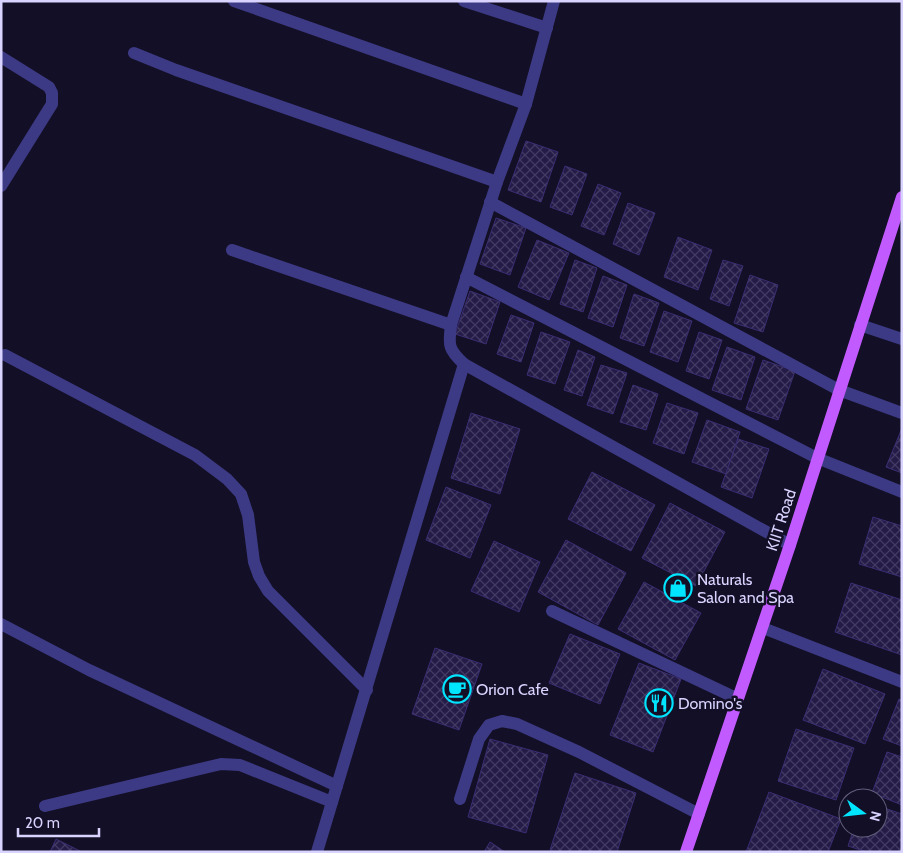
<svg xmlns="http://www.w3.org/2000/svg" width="903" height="853" viewBox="0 0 903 853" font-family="Cabin,sans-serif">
<defs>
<pattern id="building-cross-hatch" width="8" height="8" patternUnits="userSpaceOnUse" patternTransform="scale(1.25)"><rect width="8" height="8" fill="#241b47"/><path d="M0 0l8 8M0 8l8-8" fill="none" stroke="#433b63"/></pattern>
</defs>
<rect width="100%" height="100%" fill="#130f26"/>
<!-- building -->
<g fill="url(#building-cross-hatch)" stroke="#3b2d73">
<polygon points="526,141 558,152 541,202 508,190"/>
<polygon points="565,166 587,174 572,215 550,207"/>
<polygon points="598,184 621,193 604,235 581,226"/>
<polygon points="628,203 655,213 639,255 613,244"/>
<polygon points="496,218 526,228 510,275 480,264"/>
<polygon points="678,237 712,250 698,290 664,277"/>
<polygon points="537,240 569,253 549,300 518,287"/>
<polygon points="575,260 597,268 583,312 560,304"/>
<polygon points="723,260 743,266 729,306 710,299"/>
<polygon points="750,275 778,285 763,332 734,323"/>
<polygon points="603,276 627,285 613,327 588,318"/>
<polygon points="470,291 500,302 486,344 455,334"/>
<polygon points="634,294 659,303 644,346 620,338"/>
<polygon points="664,311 692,321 678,362 650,352"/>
<polygon points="511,315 534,323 521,362 497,354"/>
<polygon points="541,332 570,342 555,384 527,375"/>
<polygon points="699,332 722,340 709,379 686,371"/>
<polygon points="727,347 755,357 741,400 712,390"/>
<polygon points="578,350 595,357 582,396 564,390"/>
<polygon points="763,360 795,371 778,420 746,409"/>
<polygon points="601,365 627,373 613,414 587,405"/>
<polygon points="633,385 658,394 646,430 620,422"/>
<polygon points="667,403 698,413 684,454 653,443"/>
<polygon points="471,413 520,429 500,494 451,478"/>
<polygon points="707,420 740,432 726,474 692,462"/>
<polygon points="902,428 902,473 886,467"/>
<polygon points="738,439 769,449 752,498 721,487"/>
<polygon points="592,472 655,505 631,551 568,519"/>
<polygon points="446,487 491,505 470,558 426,540"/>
<polygon points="670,503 725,532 696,586 642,558"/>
<polygon points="873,517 902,526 902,577 859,564"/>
<polygon points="566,540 626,573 598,625 538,592"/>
<polygon points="494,541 540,562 519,612 471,591"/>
<polygon points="644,582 701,613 675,660 618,629"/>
<polygon points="851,583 902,600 902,655 835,632"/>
<polygon points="570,634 620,654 600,704 549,683"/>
<polygon points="435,648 482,664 459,730 412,714"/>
<polygon points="639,663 681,679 653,752 610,735"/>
<polygon points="823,669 885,694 865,744 803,720"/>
<polygon points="899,699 902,700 902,746 883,739"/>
<polygon points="796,729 854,748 836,800 778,781"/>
<polygon points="490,739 548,755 526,833 468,817"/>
<polygon points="887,752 902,757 902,805 872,793"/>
<polygon points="575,773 636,793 617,852 556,852 550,850"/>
<polygon points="769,792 841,819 828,852 746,852"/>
<polygon points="878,806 902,814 902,852 867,852 848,846 854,828 878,828"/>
<polygon points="56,839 82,852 50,852"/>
<polygon points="490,842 505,852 484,852"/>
</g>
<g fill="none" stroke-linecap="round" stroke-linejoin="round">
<!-- minor -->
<g stroke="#3d3a85" stroke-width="12">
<polyline points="234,1 526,104"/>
<polyline points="464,1 547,28"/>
<path d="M554,1L526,104L497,182L451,325C448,346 449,350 464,364L790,545"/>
<polyline points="134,53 176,70 497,182"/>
<polyline points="1,57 49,87 52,93 52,104 1,186"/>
<polyline points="490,202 839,390 902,413"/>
<polyline points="232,250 451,325"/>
<polyline points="466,277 817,458 902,492"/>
<polyline points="860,325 902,339"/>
<polyline points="5,355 195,455 227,479 241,494 248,515 254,562 259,576 268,591 367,690"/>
<polyline points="552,611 738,699"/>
<polyline points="1,624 89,670 337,786"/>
<polyline points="763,628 902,682"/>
<polyline points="460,799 479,739 489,725 502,721 517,724 579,752 699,814"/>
<polyline points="45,806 221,764 240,765 332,802"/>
<polyline points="317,852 464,364"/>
</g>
<!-- major -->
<polyline stroke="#c25bff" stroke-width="12" points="686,852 790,545 902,197"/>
</g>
<!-- icons -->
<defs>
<g id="shop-ring" transform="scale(1.4375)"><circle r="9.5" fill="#130f26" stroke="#00e5ff" stroke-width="1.5"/><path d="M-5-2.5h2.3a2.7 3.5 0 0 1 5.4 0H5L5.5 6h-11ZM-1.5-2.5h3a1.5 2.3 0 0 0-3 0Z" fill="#00e5ff"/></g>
<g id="cafe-ring" transform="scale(1.4375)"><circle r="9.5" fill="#130f26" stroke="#00e5ff" stroke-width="1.5"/><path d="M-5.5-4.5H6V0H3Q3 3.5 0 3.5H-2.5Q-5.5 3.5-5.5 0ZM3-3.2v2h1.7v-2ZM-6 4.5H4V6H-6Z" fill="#00e5ff"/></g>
<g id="restaurant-ring" transform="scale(1.4375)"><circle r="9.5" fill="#130f26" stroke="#00e5ff" stroke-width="1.5"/><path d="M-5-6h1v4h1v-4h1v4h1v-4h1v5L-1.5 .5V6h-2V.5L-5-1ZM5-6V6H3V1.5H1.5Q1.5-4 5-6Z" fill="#00e5ff"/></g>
</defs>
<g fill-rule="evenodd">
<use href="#shop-ring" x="678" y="588"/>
<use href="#cafe-ring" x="457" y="689"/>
<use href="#restaurant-ring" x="659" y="703"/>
</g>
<g text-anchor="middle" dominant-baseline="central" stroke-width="5" stroke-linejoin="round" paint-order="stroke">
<!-- street labels -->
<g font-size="16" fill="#d9d4ff" stroke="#130f26">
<text transform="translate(781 520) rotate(-72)">KIIT Road</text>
</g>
<!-- poi labels -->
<g font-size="16" fill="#d9d4ff" stroke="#130f26" text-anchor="start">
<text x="697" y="579">Naturals<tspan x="697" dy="18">Salon and Spa</tspan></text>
<text x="476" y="689">Orion Cafe</text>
<text x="678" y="703">Domino's</text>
</g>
</g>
<!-- border -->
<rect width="903" height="853" fill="none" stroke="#d9d4ff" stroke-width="5"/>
<!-- north arrow -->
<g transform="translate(863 813) rotate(105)"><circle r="24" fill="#130f26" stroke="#625e7d"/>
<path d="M0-4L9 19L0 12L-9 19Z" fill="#00e5ff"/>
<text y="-8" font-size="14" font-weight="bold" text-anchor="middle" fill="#d9d4ff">N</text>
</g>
<!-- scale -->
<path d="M18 828v8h81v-8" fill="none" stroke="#d9d4ff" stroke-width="2.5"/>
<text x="25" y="828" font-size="15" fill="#d9d4ff" stroke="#130f26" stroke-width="4" paint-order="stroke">20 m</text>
</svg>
